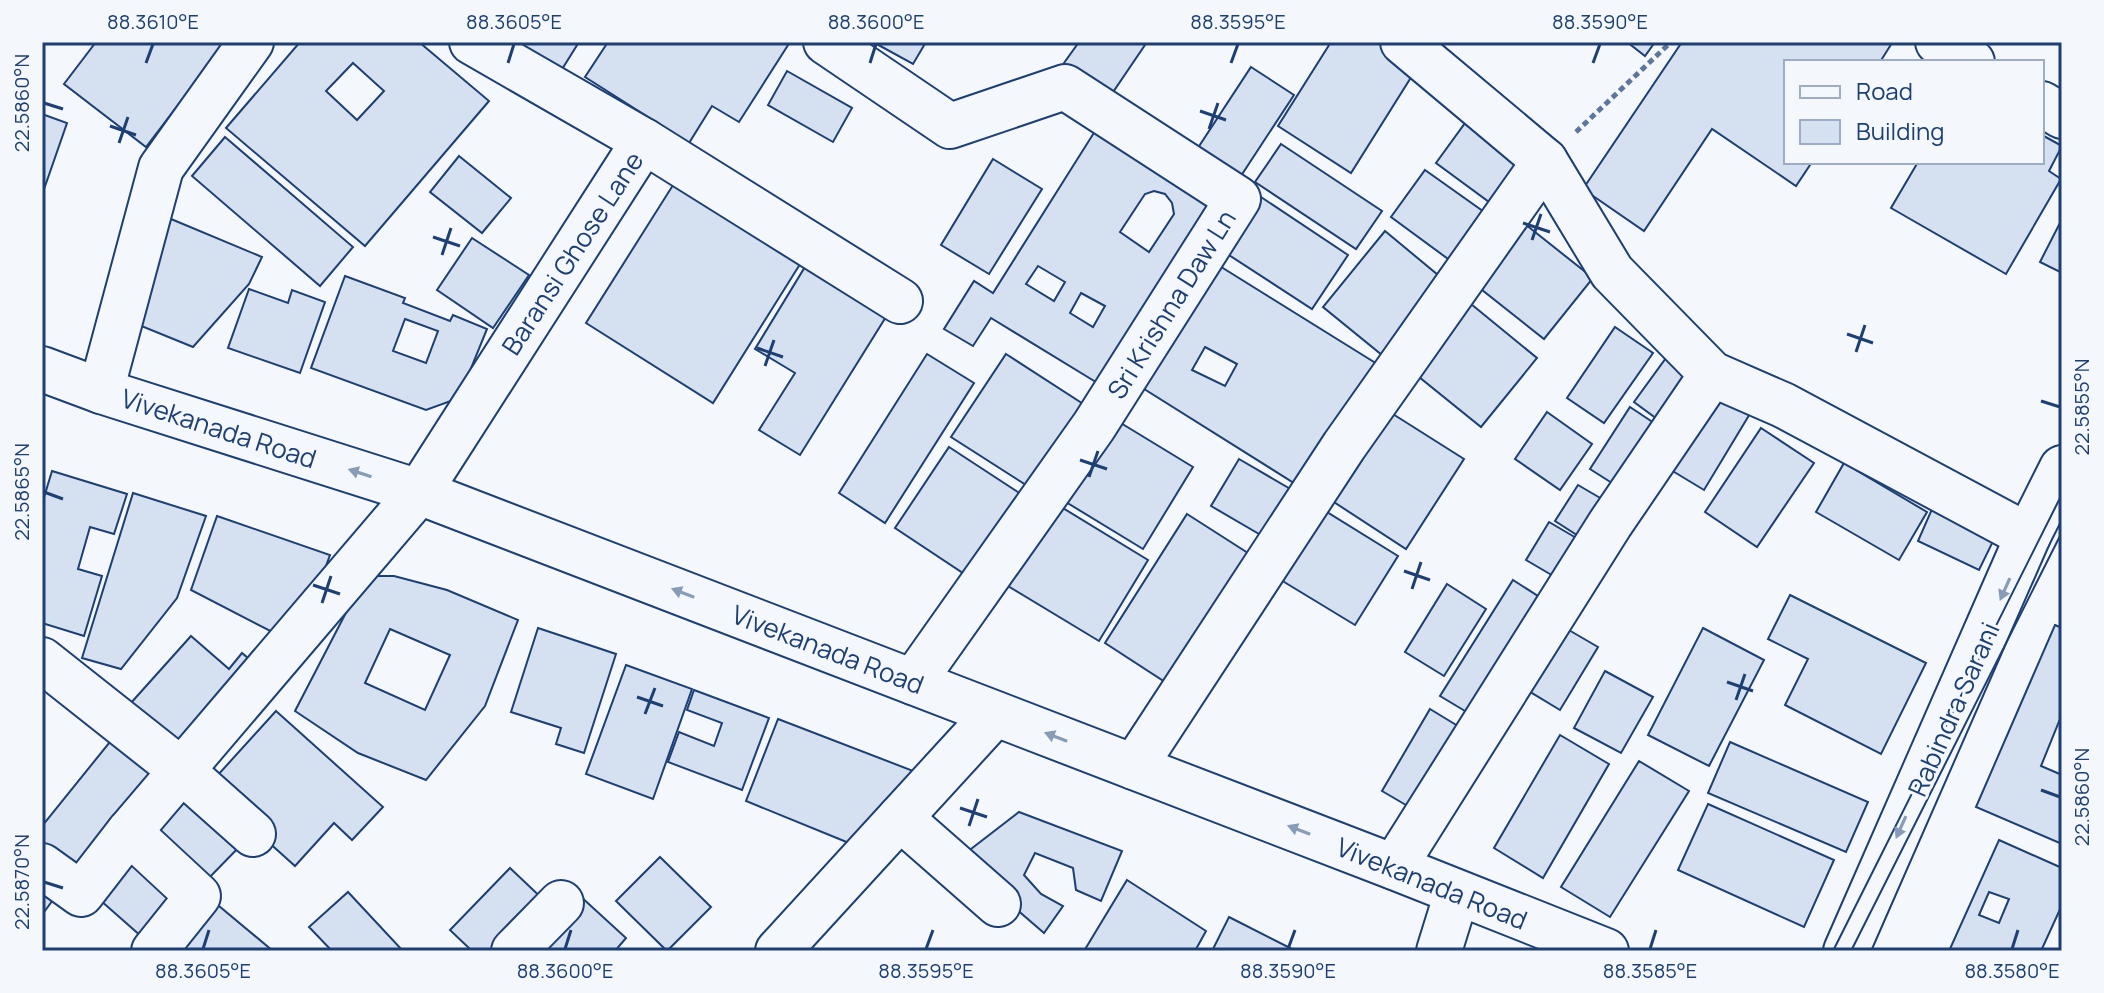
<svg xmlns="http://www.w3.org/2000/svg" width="2104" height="993" viewBox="0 0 2104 993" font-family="Manrope,sans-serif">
<rect width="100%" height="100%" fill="#f4f7fb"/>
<!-- building -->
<g fill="#d5e0f0" stroke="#1d3f73" stroke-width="2" fill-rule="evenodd">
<polygon points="96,42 226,42 146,147 64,84"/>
<path d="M300,42H419L489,101L365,246L226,128ZM353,63L384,91L357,120L326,91Z"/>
<polygon points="510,42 579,42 559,74"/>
<polygon points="608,42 790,42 739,122 712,106 689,143 585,77"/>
<polygon points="873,42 926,42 913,64"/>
<polygon points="1079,42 1147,42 1111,95 1064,63"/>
<polygon points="1331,42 1387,42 1420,63 1351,173 1278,126"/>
<polygon points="1627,42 1655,42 1645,56"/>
<polygon points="1682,42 1891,42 1892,43 1880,62 1786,62 1786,162 1812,162 1796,186 1712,129 1644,231 1583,189"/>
<polygon points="1251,67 1294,95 1233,188 1190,160"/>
<polygon points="787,71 852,108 833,142 768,105"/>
<polygon points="42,114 67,123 42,195"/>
<polygon points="1468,119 1532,166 1500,210 1436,163"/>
<path d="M1102,120L1224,196L1104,387L991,318L973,346L944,329L974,281L993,293ZM1154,191L1165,194L1172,203L1174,214L1149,252L1120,232L1145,194ZM1038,266L1065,282L1054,301L1026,284ZM1081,293L1105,306L1093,327L1070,313Z"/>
<polygon points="2042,135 2062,146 2049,171 2061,179 2006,274 1891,208 1918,162 2042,162"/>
<polygon points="225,137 353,247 320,286 192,176"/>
<polygon points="1281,144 1382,211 1356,249 1255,182"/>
<polygon points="459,156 511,198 482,233 430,192"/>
<polygon points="993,159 1042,189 989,274 941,245"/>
<polygon points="1425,170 1494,219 1459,267 1391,217"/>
<polygon points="680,174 807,253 713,403 586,323"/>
<polygon points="1252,191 1348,255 1312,309 1215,246"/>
<polygon points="1516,217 1593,278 1544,339 1467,278"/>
<polygon points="171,219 262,257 249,284 193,347 129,321"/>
<polygon points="2062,219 2062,273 2040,262"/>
<polygon points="1385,231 1444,280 1382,355 1323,307"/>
<polygon points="472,238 529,275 493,328 437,290"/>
<path d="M1210,260L1382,367L1305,490L1133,382ZM1205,347L1237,364L1225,386L1192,370Z"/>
<polygon points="808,262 889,312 800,455 759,430 795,373 755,349"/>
<path d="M345,276L405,298L403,303L450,321L453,315L487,329L459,398L426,410L311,368ZM405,319L438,331L426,363L393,351Z"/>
<polygon points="249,289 288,303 292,290 325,302 300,373 228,348"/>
<polygon points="1460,295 1537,358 1481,427 1403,364"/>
<polygon points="1615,327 1653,353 1604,423 1567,398"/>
<polygon points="927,354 974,383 885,523 839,493"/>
<polygon points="1006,354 1091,409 1037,492 951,437"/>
<polygon points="1666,358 1700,383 1668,427 1634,402"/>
<polygon points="1717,384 1754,407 1704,490 1666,467"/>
<polygon points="1377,404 1464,459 1406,549 1320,493"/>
<polygon points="1630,407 1666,431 1626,492 1590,469"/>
<polygon points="1547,412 1592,444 1560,490 1515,459"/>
<polygon points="1106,414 1193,467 1143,549 1056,496"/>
<polygon points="1761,428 1814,463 1757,547 1705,512"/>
<polygon points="949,447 1030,500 975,581 895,528"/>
<polygon points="1239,459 1299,494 1271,541 1211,506"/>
<polygon points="1844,463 1927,512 1899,560 1816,512"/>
<polygon points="52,471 127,494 114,534 90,527 78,569 102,576 84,636 42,623 42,504"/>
<polygon points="1578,485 1614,506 1591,544 1555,521"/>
<polygon points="133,493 206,516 177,598 121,669 82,658"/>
<polygon points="1936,500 1999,529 1979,570 1918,541"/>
<polygon points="1053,502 1148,560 1099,641 1003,583"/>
<polygon points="1314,504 1398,556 1355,625 1271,574"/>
<polygon points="1187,514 1262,562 1179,691 1105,643"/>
<polygon points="217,516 330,555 313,601 284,638 191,590"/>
<polygon points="1549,522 1590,546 1567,584 1526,560"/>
<path d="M365,576H394L447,590L518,620L485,706L426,780L358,753L295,711ZM390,629L450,655L425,710L365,683Z"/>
<polygon points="1513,580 1552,605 1480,720 1440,696"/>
<polygon points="1447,584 1486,609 1444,676 1405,652"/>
<polygon points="1790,595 1926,663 1881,754 1785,705 1808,659 1768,639"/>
<polygon points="1555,622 1598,647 1560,710 1517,684"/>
<polygon points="2055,625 2062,628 2062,714 2041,766 2062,775 2062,844 1976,807"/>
<polygon points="538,628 616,654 584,753 556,744 561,728 511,712"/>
<polygon points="1703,628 1764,660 1709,766 1648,735"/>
<polygon points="191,636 229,669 242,653 262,670 187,755 130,704"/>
<polygon points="626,665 692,689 653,799 586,774"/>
<polygon points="1605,671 1653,697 1621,753 1574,728"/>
<polygon points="694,690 769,718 742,790 668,762 679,732 714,746 722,723 687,710"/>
<polygon points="1430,709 1471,734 1423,815 1382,791"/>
<polygon points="276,711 383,807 352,840 334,823 295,866 207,787"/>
<polygon points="778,719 921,774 849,843 746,801"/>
<polygon points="122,727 166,762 74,878 42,852 42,826"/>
<polygon points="1560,735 1609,764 1543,878 1494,848"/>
<polygon points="1730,742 1868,802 1846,852 1708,793"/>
<polygon points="1639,761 1689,791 1610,917 1561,887"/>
<polygon points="188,779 248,838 200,887 139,828"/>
<polygon points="1708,804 1834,860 1804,927 1678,870"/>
<polygon points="1019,812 1122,851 1101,901 1076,890 1073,868 1035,853 1024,875 1041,894 1063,906 1044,933 958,859"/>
<path d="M1999,840L2062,868V905L2041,951H1949ZM1989,892L2009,899L1999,923L1979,915Z"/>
<polygon points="132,848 190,899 150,944 92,893"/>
<polygon points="660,857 711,907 667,951 616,901"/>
<polygon points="510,868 548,904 503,951 472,951 450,930"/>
<polygon points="1127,880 1206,931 1195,951 1084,951"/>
<polygon points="42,888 55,897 42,915"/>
<polygon points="348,892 403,951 332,951 309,927"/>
<polygon points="579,895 626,938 615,951 528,951"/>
<polygon points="207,896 273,951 169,951"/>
<polygon points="1229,917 1296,951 1212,951"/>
</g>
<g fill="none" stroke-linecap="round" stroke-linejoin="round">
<!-- minor casing -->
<g stroke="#1d3f73" stroke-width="48">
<g id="minor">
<polyline points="826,42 950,126 1065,87 1238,199 1094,426 913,682"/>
<polyline points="1403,42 1545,161 1612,272 1712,374 1783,405 2028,536"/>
<polyline points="1938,42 1972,62"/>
<polyline points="2042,104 2062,116"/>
<polyline points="644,141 900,301"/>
<polyline points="101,391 161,168 251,42"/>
<polyline points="42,660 181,770 253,834"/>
<polyline points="1134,767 1344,446 1545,161"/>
<polyline points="900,818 998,904"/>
<polyline points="129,832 198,896 154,951"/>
<polyline points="42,866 81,894 129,832 419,492 644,141 472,42"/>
<polyline points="1394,867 1610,524 1712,374"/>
<polyline points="514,951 561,903"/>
<polyline points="778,951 995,714"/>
<polyline points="1439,951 1457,893"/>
</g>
</g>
<!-- major casing -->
<g stroke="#1d3f73" stroke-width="48">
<g id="major">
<polyline points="42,369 101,391 419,492 1394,867 1606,951"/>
<polyline points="1846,951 2028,536 2062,468"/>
</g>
</g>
<!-- path -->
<polyline stroke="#5e769c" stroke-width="5" stroke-dasharray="6 4" stroke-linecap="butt" points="1576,132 1671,42"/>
<!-- minor -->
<use href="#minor" stroke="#f4f7fb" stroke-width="44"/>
<!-- major -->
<use href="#major" stroke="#f4f7fb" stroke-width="44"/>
<!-- tram -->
<g stroke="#1d3f73" stroke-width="2">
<polyline points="1833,951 2062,494"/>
<polyline points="1851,951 2062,532"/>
</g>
</g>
<!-- one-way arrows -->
<defs><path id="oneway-solid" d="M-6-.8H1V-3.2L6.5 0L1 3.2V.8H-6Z" transform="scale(2)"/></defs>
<g fill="#889bb7">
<use href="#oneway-solid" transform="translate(360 473) rotate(-162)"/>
<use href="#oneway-solid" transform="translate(2005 589) rotate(114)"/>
<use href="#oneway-solid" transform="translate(683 593) rotate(-159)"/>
<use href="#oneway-solid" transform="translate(1056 737) rotate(-159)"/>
<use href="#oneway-solid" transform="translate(1901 827) rotate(114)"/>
<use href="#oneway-solid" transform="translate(1299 830) rotate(-159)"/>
</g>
<!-- ticks -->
<path fill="none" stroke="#1d3f73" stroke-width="3" d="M146,63L153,44M508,63L514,44M870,63L876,44M1231,63L1238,44M1593,63L1600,44M44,103L63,109M1200,111L1226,120M110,126L136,135M1209,129L1218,103M119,143L128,117M1523,223L1550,232M433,237L460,246M1532,240L1541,214M442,255L451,228M1847,334L1873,343M757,348L783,357M1856,352L1865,325M765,366L774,340M2041,401L2060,407M1080,460L1107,469M1089,477L1098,451M44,492L63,499M1404,571L1430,580M313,585L340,594M1412,589L1421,562M322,603L331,576M1727,682L1753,691M637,697L663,706M1736,700L1745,674M645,714L655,688M2041,790L2060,797M960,808L987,817M969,826L978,799M44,882L63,888M203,949L209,930M565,949L571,930M926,949L933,930M1288,949L1295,930M1650,949L1656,930M2012,949L2018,930"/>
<g text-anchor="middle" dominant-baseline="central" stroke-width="6" stroke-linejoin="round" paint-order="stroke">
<!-- street labels -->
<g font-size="26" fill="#1d3f73" stroke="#f4f7fb">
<text transform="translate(572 253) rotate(-57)">Baransi Ghose Lane</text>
<text transform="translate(1171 304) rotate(-58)">Sri Krishna Daw Ln</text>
<text transform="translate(219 428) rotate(18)">Vivekanada Road</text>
<text transform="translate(828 649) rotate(21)">Vivekanada Road</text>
<text transform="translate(1953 709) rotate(-66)">Rabindra Sarani</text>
<text transform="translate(1432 883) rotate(22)">Vivekanada Road</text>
</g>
</g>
<!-- border -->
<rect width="2104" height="993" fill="none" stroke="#f4f7fb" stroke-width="88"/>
<!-- legend -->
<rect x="1784" y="60" width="260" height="104" fill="#f4f7fb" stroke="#9eadc5" stroke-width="2"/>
<rect x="1800" y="86" width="40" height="12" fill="#f4f7fb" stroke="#9eadc5" stroke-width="2"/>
<text x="1856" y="100" font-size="24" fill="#1d3f73">Road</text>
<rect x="1800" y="120" width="40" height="24" fill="#d5e0f0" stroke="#9eadc5" stroke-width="2"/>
<text x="1856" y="140" font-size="24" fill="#1d3f73">Building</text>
<rect x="44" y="44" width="2016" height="905" fill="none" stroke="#1d3f73" stroke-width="3"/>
<g font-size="20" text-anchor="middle" fill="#1d3f73">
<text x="153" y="29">88.3610°E</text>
<text x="514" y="29">88.3605°E</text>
<text x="876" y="29">88.3600°E</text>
<text x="1238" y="29">88.3595°E</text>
<text x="1600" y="29">88.3590°E</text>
<text transform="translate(22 103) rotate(-90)" y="7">22.5860°N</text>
<text transform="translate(2082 407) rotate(-90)" y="7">22.5855°N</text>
<text transform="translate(22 492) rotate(-90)" y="7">22.5865°N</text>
<text transform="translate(2082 797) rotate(-90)" y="7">22.5860°N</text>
<text transform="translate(22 882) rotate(-90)" y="7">22.5870°N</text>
<text x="203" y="978">88.3605°E</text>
<text x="565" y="978">88.3600°E</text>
<text x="926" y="978">88.3595°E</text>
<text x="1288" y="978">88.3590°E</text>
<text x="1650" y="978">88.3585°E</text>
<text x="2012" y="978">88.3580°E</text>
</g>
</svg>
